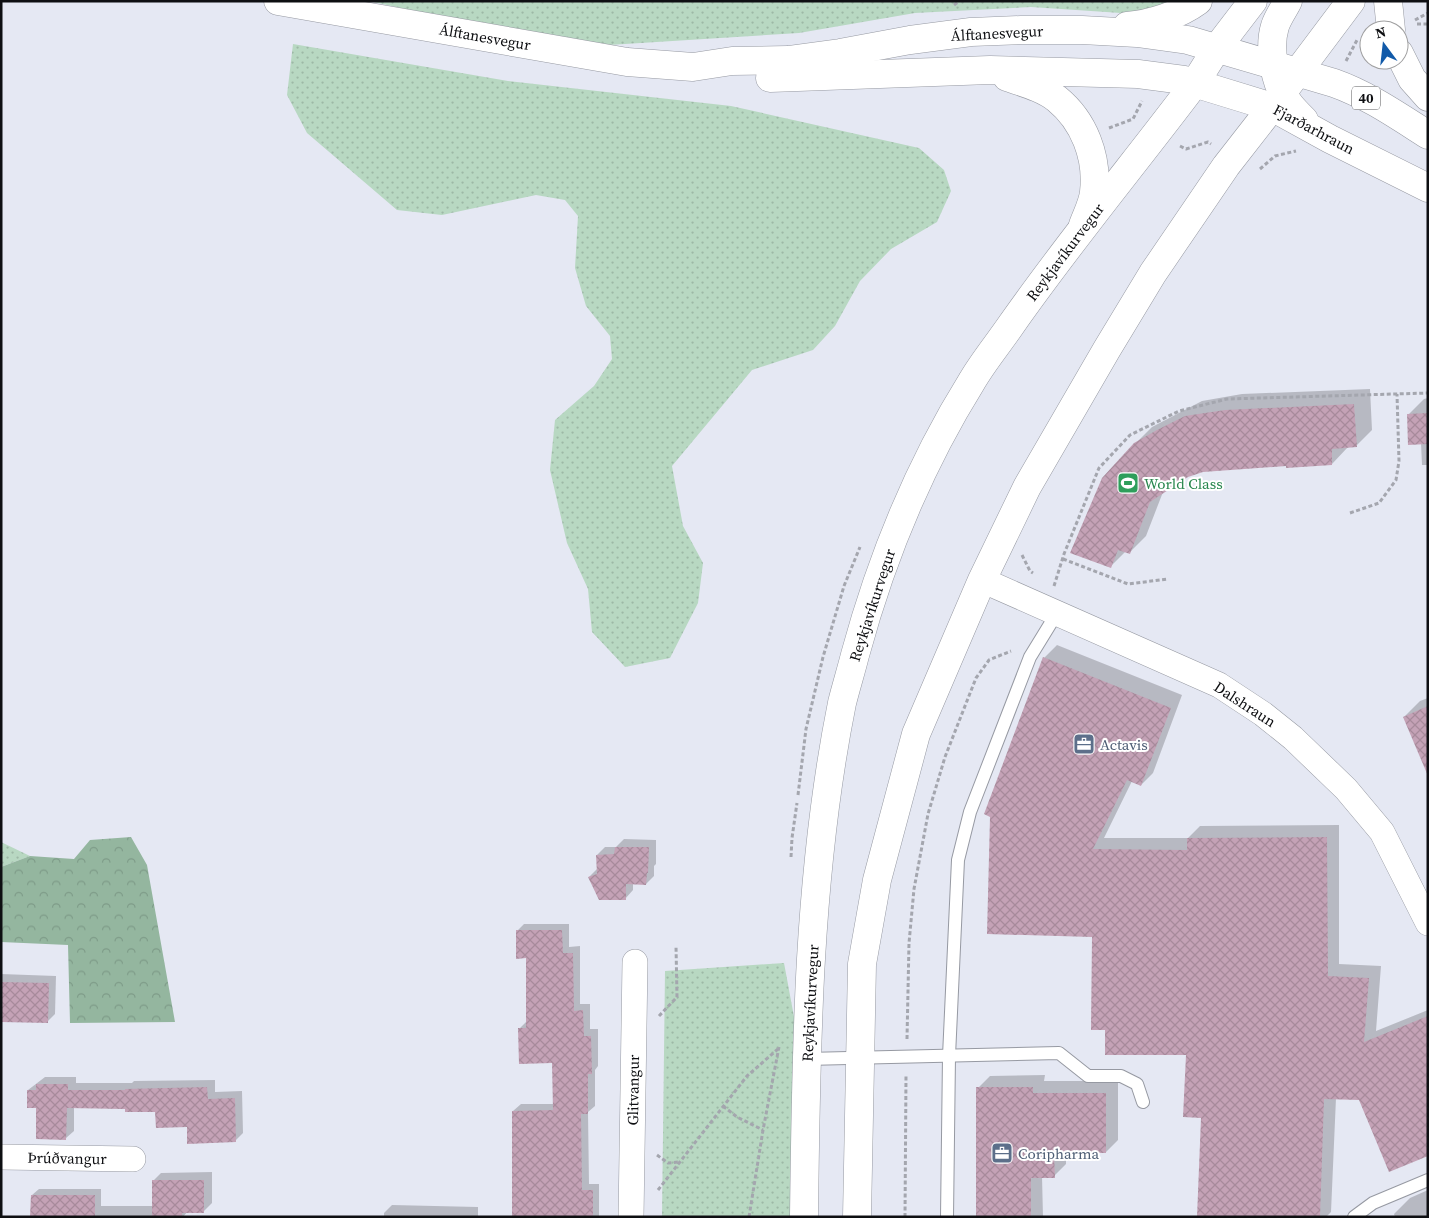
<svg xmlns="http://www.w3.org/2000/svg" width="1429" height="1218" viewBox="0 0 1429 1218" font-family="'Source Serif 4',serif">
<defs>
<pattern id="grass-dots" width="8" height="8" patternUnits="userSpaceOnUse" patternTransform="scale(1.25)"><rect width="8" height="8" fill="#b8d8c2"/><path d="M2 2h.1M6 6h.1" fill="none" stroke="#9db8a6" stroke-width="1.8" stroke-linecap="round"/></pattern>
<pattern id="forest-crowns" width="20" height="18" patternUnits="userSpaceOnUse" patternTransform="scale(1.25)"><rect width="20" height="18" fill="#94b69f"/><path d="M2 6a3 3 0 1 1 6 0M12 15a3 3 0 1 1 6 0" fill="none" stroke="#7e9b88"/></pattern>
<pattern id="building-cross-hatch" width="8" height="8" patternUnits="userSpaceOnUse" patternTransform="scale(1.25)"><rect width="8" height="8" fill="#c4a2b6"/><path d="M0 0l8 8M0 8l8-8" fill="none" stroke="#a78a9b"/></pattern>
</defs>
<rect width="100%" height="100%" fill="#e5e8f3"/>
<!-- grass -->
<g fill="url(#grass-dots)">
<polygon points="369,1 1171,1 1136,14 1031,7 915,13 799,33 577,47"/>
<polygon points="293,44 508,81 731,106 919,148 944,170 951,191 937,222 891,249 860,281 835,326 813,350 752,370 672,466 683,526 703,563 698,603 670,658 625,667 592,632 588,589 567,543 550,470 555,420 594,386 612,359 610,336 586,306 575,268 578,216 565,200 536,195 442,215 397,210 307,133 287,95"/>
<polygon points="1,842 30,856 1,867"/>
<polygon points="784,963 795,1022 792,1217 662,1217 665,971"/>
</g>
<!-- forest -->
<polygon fill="url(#forest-crowns)" points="131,837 147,865 175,1022 70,1023 68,945 1,942 1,867 30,856 74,859 90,840"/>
<!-- shadow -->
<g fill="#0003">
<polygon points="1370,389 1372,430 1356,446 1348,447 1332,464 1287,465 1203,470 1188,476 1163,492 1146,536 1130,552 1126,551 1111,566 1135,444 1152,427 1202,401 1242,394"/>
<polygon points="1428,398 1428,465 1422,465 1421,443 1408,415 1424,399"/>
<polygon points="1057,645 1182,695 1153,773 1141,785 1132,781 1104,838 1188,838 1200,826 1339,825 1339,964 1381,966 1376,1031 1428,1010 1428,1155 1360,1099 1336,1098 1331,1212 1326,1217 1198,1217 1202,1116 1187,1054 1107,1028 1093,936 1044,658"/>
<polygon points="1428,698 1428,767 1404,717 1420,701"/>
<polygon points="624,839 656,840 656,864 654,866 654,876 646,884 633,883 633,890 625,899 589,877 597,869 597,855 605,847 616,847"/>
<polygon points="524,924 569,924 569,947 580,946 580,1004 590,1004 590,1029 598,1029 598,1066 595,1070 595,1106 588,1112 589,1184 599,1184 599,1217 513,1217 513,1111 521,1104 554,1104 553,1062 520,1028 527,1021 527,957 517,931"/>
<polygon points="1,974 56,976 55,1014 47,1022 1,1020"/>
<polygon points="1045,1075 1044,1081 1118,1081 1118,1140 1106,1152 1066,1152 1066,1164 1054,1176 1042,1176 1043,1217 978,1217 978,1088 990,1076"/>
<polygon points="45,1077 76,1077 76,1083 132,1083 134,1081 215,1080 215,1092 242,1091 243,1133 235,1141 188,1126 157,1110 74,1107 74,1131 66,1138 37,1107 28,1090"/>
<polygon points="212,1172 212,1203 204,1211 188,1211 183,1217 32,1217 32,1195 39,1189 101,1189 101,1206 154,1206 153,1181 161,1173"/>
<polygon points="1428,1190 1428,1217 1395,1217 1394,1214 1410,1198"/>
<polygon points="392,1205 478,1207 478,1217 384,1217 384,1213"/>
</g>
<!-- building -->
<g fill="url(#building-cross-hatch)">
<polygon points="1354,404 1357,447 1332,449 1332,465 1286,468 1286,466 1203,472 1188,477 1150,502 1130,554 1118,550 1111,568 1070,553 1102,478 1134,443 1157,430 1185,416 1225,410"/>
<polygon points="1428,413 1428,444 1408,445 1407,414"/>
<polygon points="1043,657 1171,708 1141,786 1127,780 1093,849 1187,850 1187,838 1327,837 1328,976 1369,978 1364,1042 1428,1016 1428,1156 1389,1172 1359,1100 1324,1099 1320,1217 1197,1217 1201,1118 1183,1117 1186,1055 1105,1055 1105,1030 1091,1030 1092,937 987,934 990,817 984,814"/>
<polygon points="1428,706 1428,776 1403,717"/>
<polygon points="615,847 649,847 648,873 647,873 646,885 626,884 626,900 599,900 588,877 597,874 596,855 614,854"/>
<polygon points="516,930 562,930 563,953 573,953 574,1011 583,1010 584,1036 591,1036 592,1074 588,1074 588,1114 581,1114 582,1190 593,1190 593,1217 512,1217 512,1111 553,1110 552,1063 519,1064 518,1028 526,1028 526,958 516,959"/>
<polygon points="1,982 49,983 48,1023 1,1022"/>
<polygon points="36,1084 68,1084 68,1090 125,1090 125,1089 207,1087 208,1099 235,1098 236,1142 187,1144 187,1127 156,1128 155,1112 125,1112 125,1109 67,1108 66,1140 36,1139 36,1108 27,1108 27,1090 36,1090"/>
<polygon points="976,1087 1033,1087 1033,1093 1106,1093 1106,1153 1054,1153 1055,1178 1031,1178 1031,1217 976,1217"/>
<polygon points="152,1180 204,1180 204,1213 182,1213 182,1217 152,1217"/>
<polygon points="31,1195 95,1195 95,1217 30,1217"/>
</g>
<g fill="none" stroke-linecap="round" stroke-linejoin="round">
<!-- service casing -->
<g stroke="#9699a2" stroke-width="14">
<g id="service">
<polyline points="806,1059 1059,1053 1088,1076 1121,1076 1137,1084 1143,1102"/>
<polyline points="947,1217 949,1056 958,860 970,812 1030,657 1057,613"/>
<polyline points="1354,1217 1373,1203 1428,1180"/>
</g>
</g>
<!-- minor casing -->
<g stroke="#9699a2" stroke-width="26">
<g id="minor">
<polyline points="982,580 1219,685 1263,714 1293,738 1346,789 1382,832 1428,923"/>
<polyline points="1,1157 133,1159"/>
<polyline points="631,1217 635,962"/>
</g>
</g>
<!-- secondary casing -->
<g stroke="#9699a2" stroke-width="29">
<g id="secondary">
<path d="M804,1217C806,1045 808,872 842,703C846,687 851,671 855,655C881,559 919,466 972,381C983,362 998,344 1011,325C1069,242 1134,164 1195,83"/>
<polyline points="857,1217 862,964 877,880 916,734 982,580 1027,487 1107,349 1153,273 1226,166 1272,107"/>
</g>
</g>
<!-- primary casing -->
<g stroke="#9699a2" stroke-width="29">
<g id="primary">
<path d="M278,1L627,62L693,67L732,61L788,60L840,53L910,40L971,32L1021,30H1082L1137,33L1188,40L1334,83C1368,95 1398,116 1428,135"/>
<path d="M1288,1C1284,9 1278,17 1275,26C1268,49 1275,86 1290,105C1294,110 1299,115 1304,120"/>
<polyline points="1388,1 1391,30"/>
<path d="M1127,26C1151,24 1179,15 1198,1"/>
<polyline points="1399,53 1412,79 1428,97"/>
<path d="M1007,77C1024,83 1043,88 1057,99C1084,121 1098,157 1094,192C1093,203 1087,214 1083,225"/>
<polyline points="770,78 990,70 1138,74 1184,80 1272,107 1330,139 1428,188"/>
<polyline points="1195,83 1217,48 1253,1"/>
<polyline points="1288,85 1351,1"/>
</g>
</g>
<!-- path -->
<g stroke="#a4a6ae" stroke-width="3" stroke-dasharray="4 2.5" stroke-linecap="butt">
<polyline points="954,5 959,1"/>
<polyline points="1415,20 1428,13"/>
<polyline points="1417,24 1428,24"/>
<polyline points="1346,61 1357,40"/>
<polyline points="1109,128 1133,119 1142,101"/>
<polyline points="1180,146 1186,149 1208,142 1211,144"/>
<polyline points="1260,169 1275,156 1296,151"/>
<polyline points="1350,513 1379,503 1396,480 1399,461 1397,394"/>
<polyline points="1022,555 1030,571 1033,573"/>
<polyline points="1063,559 1128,584 1168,579"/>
<polyline points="1054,586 1064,554 1099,468 1130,435 1179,411 1227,399 1428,393"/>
<polyline points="798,795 806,729 823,657 844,586 860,547"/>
<polyline points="791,857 792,838 797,803"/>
<polyline points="659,1016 677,997 676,946"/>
<polyline points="907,1039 909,943 914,889 928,814 945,757 976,678 989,660 1011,651"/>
<polyline points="723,1106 737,1117 763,1130"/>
<polyline points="657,1155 668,1163 678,1162"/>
<polyline points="658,1190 747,1076 778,1049"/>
<polyline points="749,1217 763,1130 779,1047"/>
<polyline points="905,1217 906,1075"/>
</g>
<!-- service -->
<use href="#service" stroke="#fff" stroke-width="12"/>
<!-- minor -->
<use href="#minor" stroke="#fff" stroke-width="25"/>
<!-- secondary -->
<use href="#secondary" stroke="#fff" stroke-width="28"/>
<!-- primary -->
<use href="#primary" stroke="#fff" stroke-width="28"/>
</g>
<!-- icons -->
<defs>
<g id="stadium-square" transform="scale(1.125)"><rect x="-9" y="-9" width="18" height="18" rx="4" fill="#2e9e5b" stroke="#fff"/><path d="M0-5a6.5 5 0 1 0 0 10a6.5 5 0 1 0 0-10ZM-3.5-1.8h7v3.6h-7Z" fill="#fff"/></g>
<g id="office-square" transform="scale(1.125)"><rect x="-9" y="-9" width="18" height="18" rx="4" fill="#5c6f8a" stroke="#fff"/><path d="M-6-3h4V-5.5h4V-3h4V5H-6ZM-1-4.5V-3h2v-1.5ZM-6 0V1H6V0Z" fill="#fff"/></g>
</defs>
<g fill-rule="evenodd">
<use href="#stadium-square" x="1128" y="483"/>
<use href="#office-square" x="1084" y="744"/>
<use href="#office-square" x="1002" y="1153"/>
</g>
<g text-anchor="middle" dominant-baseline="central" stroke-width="4" stroke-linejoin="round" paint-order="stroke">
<!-- shield labels -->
<rect fill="#fff" stroke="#565759" stroke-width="1" x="1352" y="86.5" width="28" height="23" rx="4"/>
<g font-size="14" font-weight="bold" fill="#0e0f12">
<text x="1366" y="98">40</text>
</g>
<!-- street labels -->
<g font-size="15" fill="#0e0f12" stroke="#fff">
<text transform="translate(997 33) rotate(-3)">Álftanesvegur</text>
<text transform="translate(485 37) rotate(10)">Álftanesvegur</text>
<text transform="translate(1314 129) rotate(28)">Fjarðarhraun</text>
<text transform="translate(1065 252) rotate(-53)">Reykjavíkurvegur</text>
<text transform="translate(872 605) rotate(-72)">Reykjavíkurvegur</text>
<text transform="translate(1245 704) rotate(33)">Dalshraun</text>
<text transform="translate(810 1003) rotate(-87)">Reykjavíkurvegur</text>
<text transform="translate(633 1090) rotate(-89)">Glitvangur</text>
<text transform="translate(67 1158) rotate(1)">Þrúðvangur</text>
</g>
<!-- leisure labels -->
<g font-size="15" fill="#27864d" stroke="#fff" text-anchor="start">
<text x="1144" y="483">World Class</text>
</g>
<!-- service labels -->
<g font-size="15" fill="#4e5e75" stroke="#fff" text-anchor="start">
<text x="1100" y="744">Actavis</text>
<text x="1018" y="1153">Coripharma</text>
</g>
</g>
<!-- border -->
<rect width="1429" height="1218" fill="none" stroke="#0e0f12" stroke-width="5"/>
<!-- north arrow -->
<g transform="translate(1384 45) rotate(345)"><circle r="24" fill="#ffffff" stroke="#9f9fa0"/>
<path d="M0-4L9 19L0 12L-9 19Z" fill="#115aa9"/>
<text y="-8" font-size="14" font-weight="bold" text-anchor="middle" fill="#0e0f12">N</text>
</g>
</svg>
